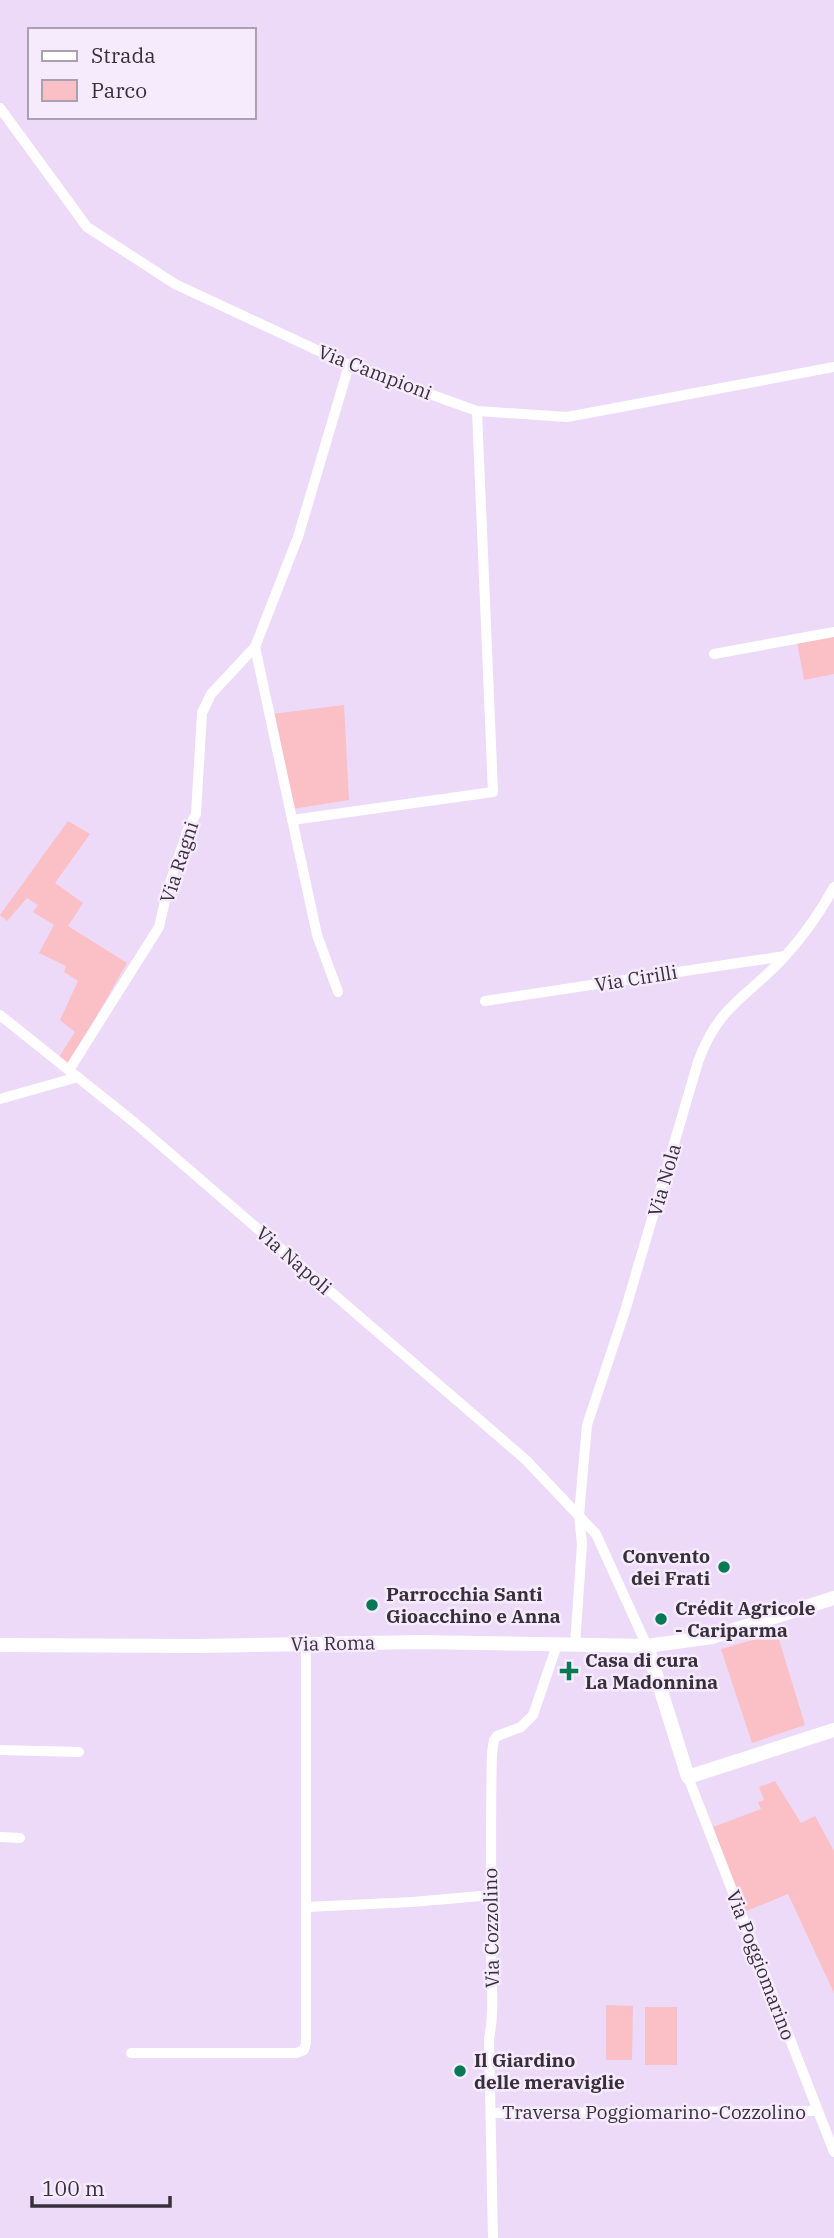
<svg xmlns="http://www.w3.org/2000/svg" width="834" height="2238" viewBox="0 0 834 2238" font-family="'IBM Plex Serif',serif">
<rect width="100%" height="100%" fill="#eddaf8"/>
<!-- green -->
<g fill="#fac0c5">
<polygon points="834,636 834,674 804,680 797,642"/>
<polygon points="344,705 349,800 292,809 271,714"/>
<polygon points="68,821 90,834 55,883 83,903 68,926 127,963 68,1066 59,1057 75,1032 60,1020 78,981 64,972 66,966 39,953 54,925 33,912 38,905 27,898 7,921 0,915"/>
<polygon points="777,1633 805,1725 752,1743 721,1649"/>
<polygon points="775,1781 801,1823 815,1816 834,1851 834,1993 788,1894 744,1912 713,1827 761,1809 758,1802 764,1800 759,1787"/>
<polygon points="606,2005 633,2006 632,2060 606,2060"/>
<rect x="645" y="2007" width="32" height="58"/>
</g>
<g fill="none" stroke-linecap="round" stroke-linejoin="round">
<!-- minor -->
<g stroke="#fff" stroke-width="10">
<polyline points="0,108 87,227 175,284 349,365 477,411 567,417 834,367"/>
<polyline points="714,654 834,632"/>
<polyline points="292,820 493,792 477,411"/>
<polyline points="338,992 317,935 255,647 298,537 349,365"/>
<polyline points="485,1001 785,956"/>
<polyline points="0,1015 135,1123 526,1460 596,1534 647,1646"/>
<polyline points="69,1070 159,927 167,892 188,829 196,814 202,713 211,694 255,647"/>
<polyline points="0,1099 78,1077"/>
<path d="M575,1645L582,1544L579,1515L587,1425L625,1311L698,1062C719,1003 750,996 787,954C805,934 821,911 834,887"/>
<polyline points="0,1750 79,1752"/>
<polyline points="688,1777 834,2152"/>
<polyline points="0,1837 20,1838"/>
<polyline points="306,1907 412,1902 492,1895"/>
<polyline points="131,2053 296,2053 304,2050 306,2043 306,1643"/>
<polyline points="491,2113 817,2111"/>
<path d="M493,2238L489,2039C495,2010 491,1980 491,1953C492,1887 490,1820 492,1753L494,1740L497,1736L521,1727L533,1715L557,1645"/>
</g>
<!-- secondary -->
<g stroke="#fff" stroke-width="14">
<polyline points="0,1645 197,1646 419,1642 647,1646 712,1637 834,1598"/>
<polyline points="647,1646 688,1777 834,1730"/>
</g>
</g>
<!-- markers -->
<g fill="#077a55" stroke="#f6ebfd" stroke-width="2.5">
<circle cx="724" cy="1567" r="7"/>
<circle cx="372" cy="1605" r="7"/>
<circle cx="661" cy="1619" r="7"/>
<path d="M565.5 1660.5h7v7h7v7h-7v7h-7v-7h-7v-7h7z"/>
<circle cx="460" cy="2071" r="7"/>
</g>
<g text-anchor="middle" dominant-baseline="central" stroke-width="5" stroke-linejoin="round" paint-order="stroke">
<!-- street labels -->
<g font-size="19" fill="#37303b" stroke="#f6ebfd">
<text transform="translate(375 372) rotate(21)">Via Campioni</text>
<text transform="translate(179 862) rotate(-72)">Via Ragni</text>
<text transform="translate(636 978) rotate(-9)">Via Cirilli</text>
<text transform="translate(664 1180) rotate(-74)">Via Nola</text>
<text transform="translate(294 1260) rotate(41)">Via Napoli</text>
<text transform="translate(333 1643) rotate(-1)">Via Roma</text>
<text transform="translate(491 1928) rotate(-91)">Via Cozzolino</text>
<text transform="translate(761 1965) rotate(69)">Via Poggiomarino</text>
<text x="654" y="2112">Traversa Poggiomarino-Cozzolino</text>
</g>
<!-- poi labels -->
<g font-size="19" font-weight="bold" fill="#37303b" stroke="#f6ebfd" text-anchor="start">
<text x="710" y="1556" text-anchor="end">Convento<tspan x="710" dy="22">dei Frati</tspan></text>
<text x="386" y="1594">Parrocchia Santi<tspan x="386" dy="22">Gioacchino e Anna</tspan></text>
<text x="675" y="1608">Crédit Agricole<tspan x="675" dy="22">- Cariparma</tspan></text>
<text x="585" y="1660">Casa di cura<tspan x="585" dy="22">La Madonnina</tspan></text>
<text x="474" y="2060">Il Giardino<tspan x="474" dy="22">delle meraviglie</tspan></text>
</g>
</g>
<!-- legend -->
<rect x="28" y="28" width="228" height="91" fill="#f6ebfd" stroke="#aaa0af" stroke-width="2"/>
<rect x="42" y="51" width="35" height="10" fill="#ffffff" stroke="#aaa0af" stroke-width="2"/>
<text x="91" y="63" font-size="21" fill="#37303b">Strada</text>
<rect x="42" y="80" width="35" height="21" fill="#fac0c5" stroke="#aaa0af" stroke-width="2"/>
<text x="91" y="98" font-size="21" fill="#37303b">Parco</text>
<!-- scale -->
<path d="M32 2196v10h138v-10" fill="none" stroke="#37303b" stroke-width="3.5"/>
<text x="42" y="2196" font-size="21" fill="#37303b" stroke="#f6ebfd" stroke-width="5" paint-order="stroke">100 m</text>
</svg>
